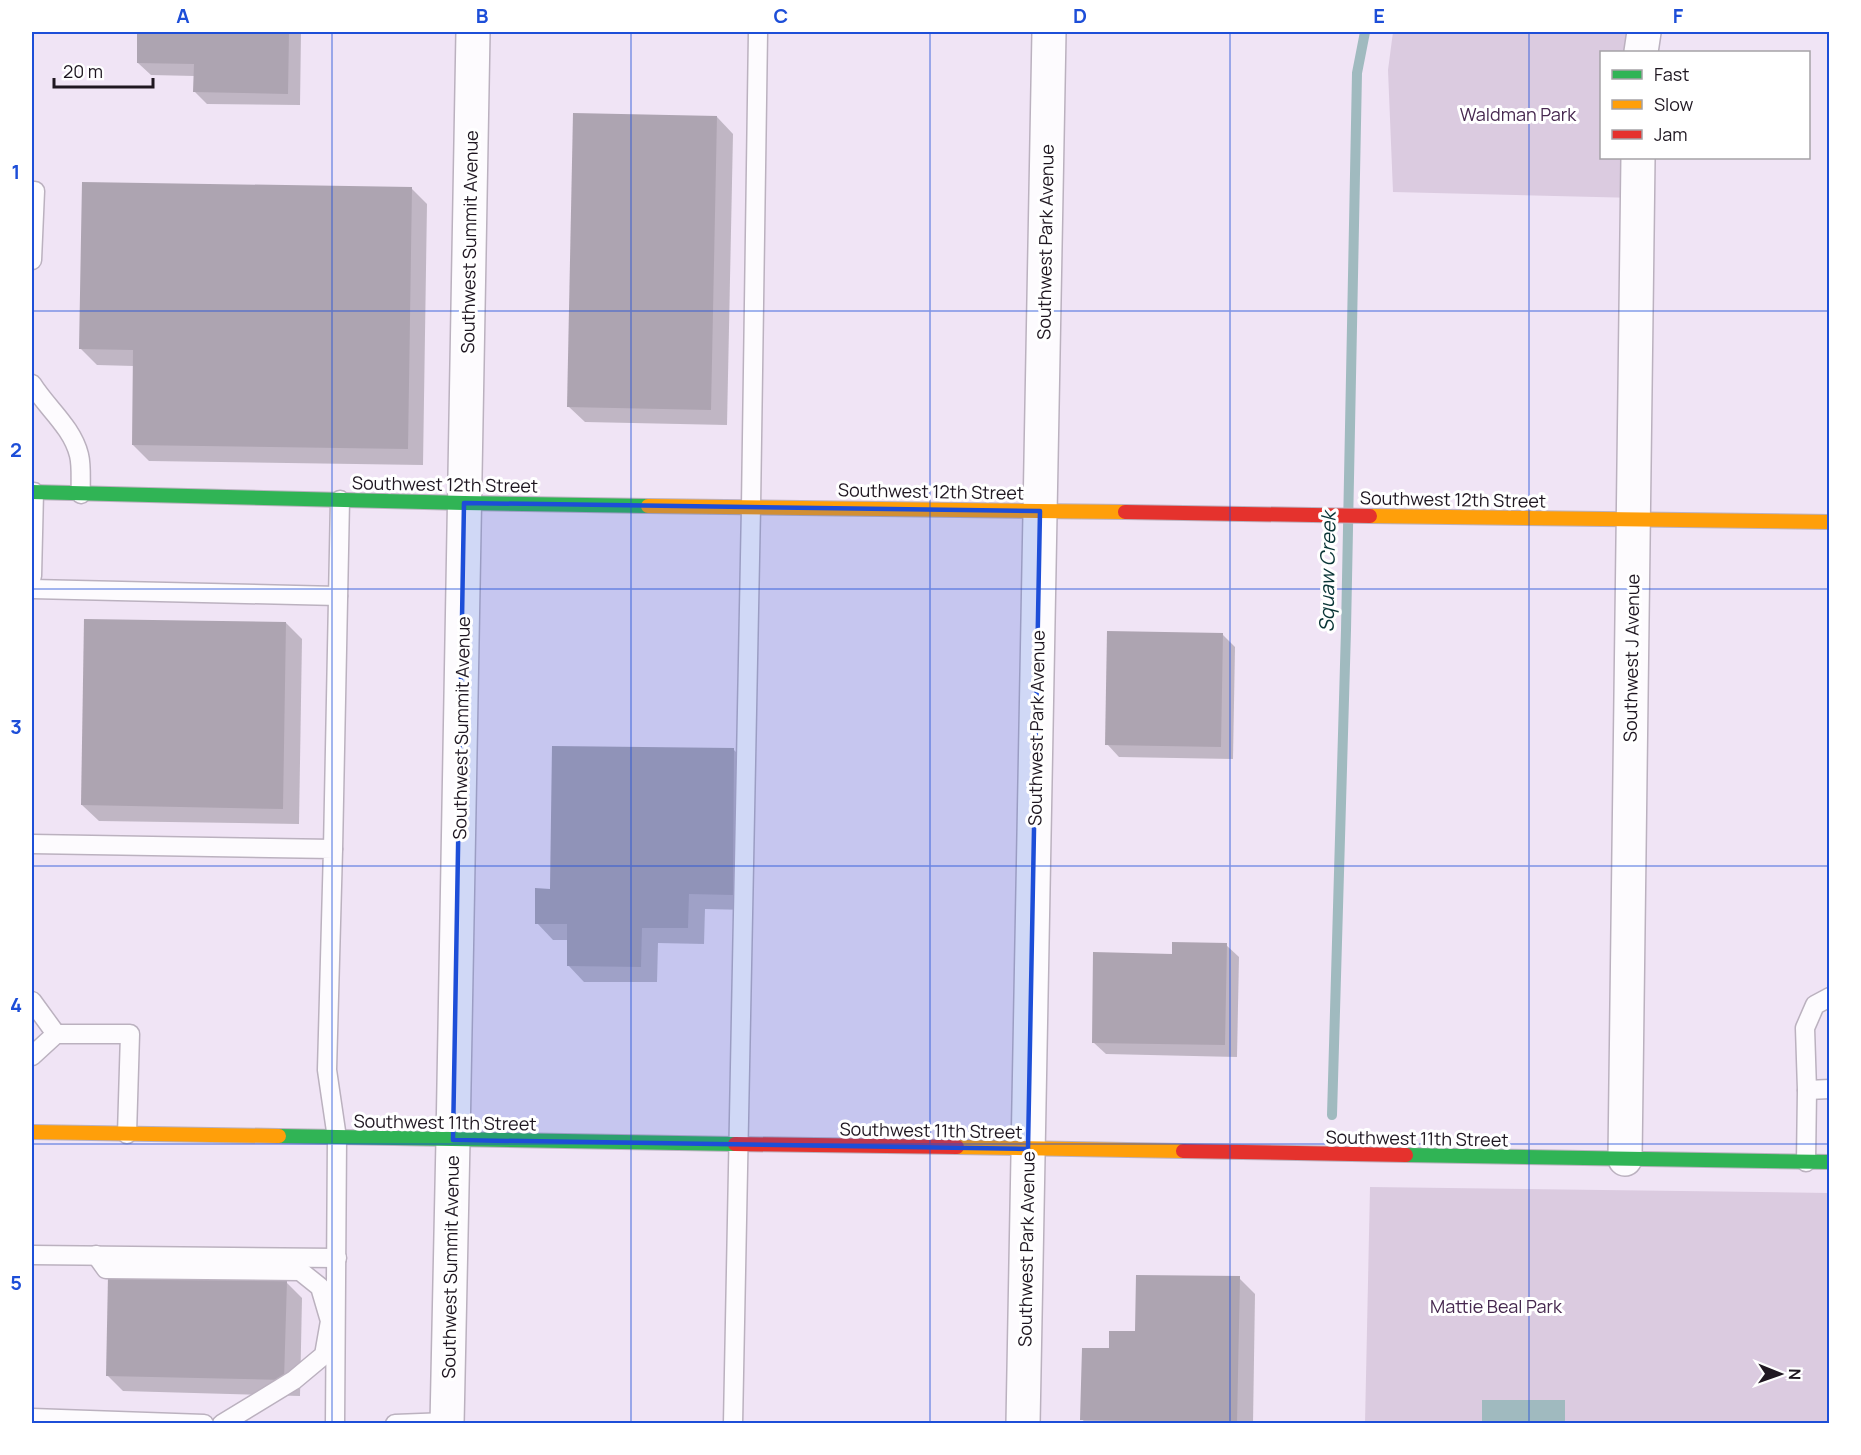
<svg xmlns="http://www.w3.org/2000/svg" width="1861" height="1455" viewBox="0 0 1861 1455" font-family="Manrope,sans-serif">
<rect width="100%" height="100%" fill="#f0e4f5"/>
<!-- green -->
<g fill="#dbcbe0">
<polygon points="1393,32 1643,32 1642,52 1602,52 1602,158 1638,158 1637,198 1393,192 1388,70"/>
<polygon points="1370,1187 1829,1193 1829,1423 1365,1424"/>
</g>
<!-- water -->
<rect fill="#a0babf" x="1482" y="1400" width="83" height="23"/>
<!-- shadow -->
<g fill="#0003">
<polygon points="139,32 301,32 300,105 207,104 195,92 195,76 151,75 138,63"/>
<polygon points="717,117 733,134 727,425 585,422 568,406"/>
<polygon points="411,188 427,204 423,465 149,461 133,445 134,366 97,365 81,349"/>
<polygon points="286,623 302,639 299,824 99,821 82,805"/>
<polygon points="1222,634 1235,647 1233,759 1119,757 1107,744"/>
<polygon points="733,749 750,766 748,910 705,909 704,944 658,943 657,982 584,982 568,965 568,940 553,940 537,923 552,890"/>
<polygon points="1226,945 1239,957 1237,1057 1106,1054 1093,1042 1174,955"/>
<polygon points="1239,1278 1255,1294 1253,1424 1086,1424 1082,1419 1110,1350"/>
<polygon points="286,1282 302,1298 300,1396 123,1391 107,1375"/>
</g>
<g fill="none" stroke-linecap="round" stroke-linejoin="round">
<!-- stream -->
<polyline stroke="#a0babf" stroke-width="10" points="1332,1115 1346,630 1357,73 1365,32"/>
</g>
<!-- building -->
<g fill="#ada4b1">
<polygon points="137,32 289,32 288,94 193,92 194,64 137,63"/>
<polygon points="573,113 717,116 711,410 567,407"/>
<polygon points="82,182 412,187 408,449 132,445 133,350 79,349"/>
<polygon points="84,619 286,622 283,809 81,805"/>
<polygon points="1107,631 1223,633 1221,747 1105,745"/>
<polygon points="552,746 734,748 733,895 689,894 688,928 642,928 641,967 567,966 567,924 535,924 535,888 550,889"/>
<polygon points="1172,942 1227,943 1225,1045 1092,1043 1093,952 1172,954"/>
<polygon points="1136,1275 1240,1276 1237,1423 1080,1420 1082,1348 1109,1348 1109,1331 1135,1331"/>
<polygon points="108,1276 287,1280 284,1380 106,1376"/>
</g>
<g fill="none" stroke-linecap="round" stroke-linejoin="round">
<!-- lane casing -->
<g stroke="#bbb1bf" stroke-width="21">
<g id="lane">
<polyline points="32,191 35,191 32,260"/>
<path d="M32,384C47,408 72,427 79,455C82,467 80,482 81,494"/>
<polyline points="32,576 34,492"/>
<polyline points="32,589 338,596"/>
<polyline points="32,844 333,849 327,1070 337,1138 335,1424"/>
<polyline points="333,849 340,500"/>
<polyline points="32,1001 56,1034"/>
<polyline points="32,1056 56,1034 130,1034 127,1134"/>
<polyline points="1807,1090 1830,1089"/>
<polyline points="1806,1162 1807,1090 1805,1028 1815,1005 1830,997"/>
<polyline points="32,1255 337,1258"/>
<polyline points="96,1255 106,1269 300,1271 320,1287 330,1321 324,1355 294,1380 222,1424"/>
<polyline points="32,1418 204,1424"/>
<polyline points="395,1424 447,1422"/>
<polyline points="733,1424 751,507 758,32"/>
</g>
</g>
<!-- street casing -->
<g stroke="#bbb1bf" stroke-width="36">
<g id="street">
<polyline points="1641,52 1644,32"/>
<polyline points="1625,1159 1638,158"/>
<polyline points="447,1424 453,1140 473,32"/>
<polyline points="1023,1424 1049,32"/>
</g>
</g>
<!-- fast casing -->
<g stroke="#bbb1bf" stroke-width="16">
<g id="fast">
<polyline points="32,492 464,503 648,506"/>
<polyline points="279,1136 735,1144"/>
<polyline points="1406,1155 1830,1162"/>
</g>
</g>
<!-- slow casing -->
<g stroke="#bbb1bf" stroke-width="16">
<g id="slow">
<polyline points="648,506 1125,512"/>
<polyline points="1370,516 1830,522"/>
<polyline points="32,1132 279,1136"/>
<polyline points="957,1147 1183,1151"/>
</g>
</g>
<!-- jam casing -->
<g stroke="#bbb1bf" stroke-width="16">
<g id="jam">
<polyline points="1125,512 1370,516"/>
<polyline points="735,1144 957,1147"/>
<polyline points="1183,1151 1406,1155"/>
</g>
</g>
<!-- lane -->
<use href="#lane" stroke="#fdfbfe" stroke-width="18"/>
<!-- street -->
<use href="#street" stroke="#fdfbfe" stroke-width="33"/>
<!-- fast -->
<use href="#fast" stroke="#30b455" stroke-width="14"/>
<!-- slow -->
<use href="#slow" stroke="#ff9f0a" stroke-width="14"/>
<!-- jam -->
<use href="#jam" stroke="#e5322d" stroke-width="14"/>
</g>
<!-- marked area -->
<path fill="#1d4ed8" fill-opacity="0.2" stroke="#1d4ed8" stroke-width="4.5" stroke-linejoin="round" d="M464,503L1040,511L1028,1149L453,1140Z"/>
<!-- grid -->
<path fill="none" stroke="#1d4ed8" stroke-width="1.5" stroke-opacity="0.55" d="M332,32V1424M631,32V1424M930,32V1424M1230,32V1424M1529,32V1424M32,311H1830M32,589H1830M32,866H1830M32,1144H1830"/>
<g text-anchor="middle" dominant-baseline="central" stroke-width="6" stroke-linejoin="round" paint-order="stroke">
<!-- park labels -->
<g font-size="18" fill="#46284f" stroke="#fff">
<text x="1518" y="114">Waldman Park</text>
<text x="1496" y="1306">Mattie Beal Park</text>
</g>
<!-- street labels -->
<g font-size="18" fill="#1f1721" stroke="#fff">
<text transform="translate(469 242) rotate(-89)">Southwest Summit Avenue</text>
<text transform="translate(1045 242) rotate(-89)">Southwest Park Avenue</text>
<text transform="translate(445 484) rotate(1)">Southwest 12th Street</text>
<text transform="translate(931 491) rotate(1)">Southwest 12th Street</text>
<text transform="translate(1453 499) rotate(1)">Southwest 12th Street</text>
<text transform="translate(1631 658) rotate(-89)">Southwest J Avenue</text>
<text transform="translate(461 728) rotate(-89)">Southwest Summit Avenue</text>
<text transform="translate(1036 728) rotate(-89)">Southwest Park Avenue</text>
<text transform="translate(445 1122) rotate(1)">Southwest 11th Street</text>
<text transform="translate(931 1130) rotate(1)">Southwest 11th Street</text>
<text transform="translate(1417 1138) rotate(1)">Southwest 11th Street</text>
<text transform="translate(1026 1249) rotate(-89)">Southwest Park Avenue</text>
<text transform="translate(450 1267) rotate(-89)">Southwest Summit Avenue</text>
</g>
<!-- water labels -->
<g font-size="20" font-style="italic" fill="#083435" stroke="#fff">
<text transform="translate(1327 572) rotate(-89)">Squaw Creek</text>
</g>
</g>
<!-- border -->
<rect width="1861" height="1455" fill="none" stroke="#ffffff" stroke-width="66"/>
<!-- legend -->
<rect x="1600" y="51" width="210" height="108" fill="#ffffff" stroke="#a5a2a6" stroke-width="1.5"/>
<rect x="1612" y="70" width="30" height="9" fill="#30b455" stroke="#a5a2a6" stroke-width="1.5"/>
<text x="1654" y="81" font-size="18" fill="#1f1721">Fast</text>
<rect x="1612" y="100" width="30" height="9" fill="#ff9f0a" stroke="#a5a2a6" stroke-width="1.5"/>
<text x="1654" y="111" font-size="18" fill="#1f1721">Slow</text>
<rect x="1612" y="130" width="30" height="9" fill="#e5322d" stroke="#a5a2a6" stroke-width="1.5"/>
<text x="1654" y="141" font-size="18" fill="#1f1721">Jam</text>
<!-- north arrow -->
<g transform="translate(1780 1374) rotate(91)" stroke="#ffffff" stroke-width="4.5" paint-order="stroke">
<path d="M0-4.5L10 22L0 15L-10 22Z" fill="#1f1721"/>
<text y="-9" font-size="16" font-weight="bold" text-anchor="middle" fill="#1f1721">N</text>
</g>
<!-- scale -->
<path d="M54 78v9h99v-9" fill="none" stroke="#1f1721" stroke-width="3"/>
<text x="63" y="78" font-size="18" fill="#1f1721" stroke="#ffffff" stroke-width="4.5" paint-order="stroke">20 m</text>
<rect x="33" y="33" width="1795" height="1389" fill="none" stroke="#1d4ed8" stroke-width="2"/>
<g font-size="20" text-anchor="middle" font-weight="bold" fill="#1d4ed8">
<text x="183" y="23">A</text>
<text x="482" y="23">B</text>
<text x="781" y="23">C</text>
<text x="1080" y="23">D</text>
<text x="1379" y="23">E</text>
<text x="1678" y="23">F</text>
<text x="16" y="179">1</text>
<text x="16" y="457">2</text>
<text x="16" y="734">3</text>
<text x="16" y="1012">4</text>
<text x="16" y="1290">5</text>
</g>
</svg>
